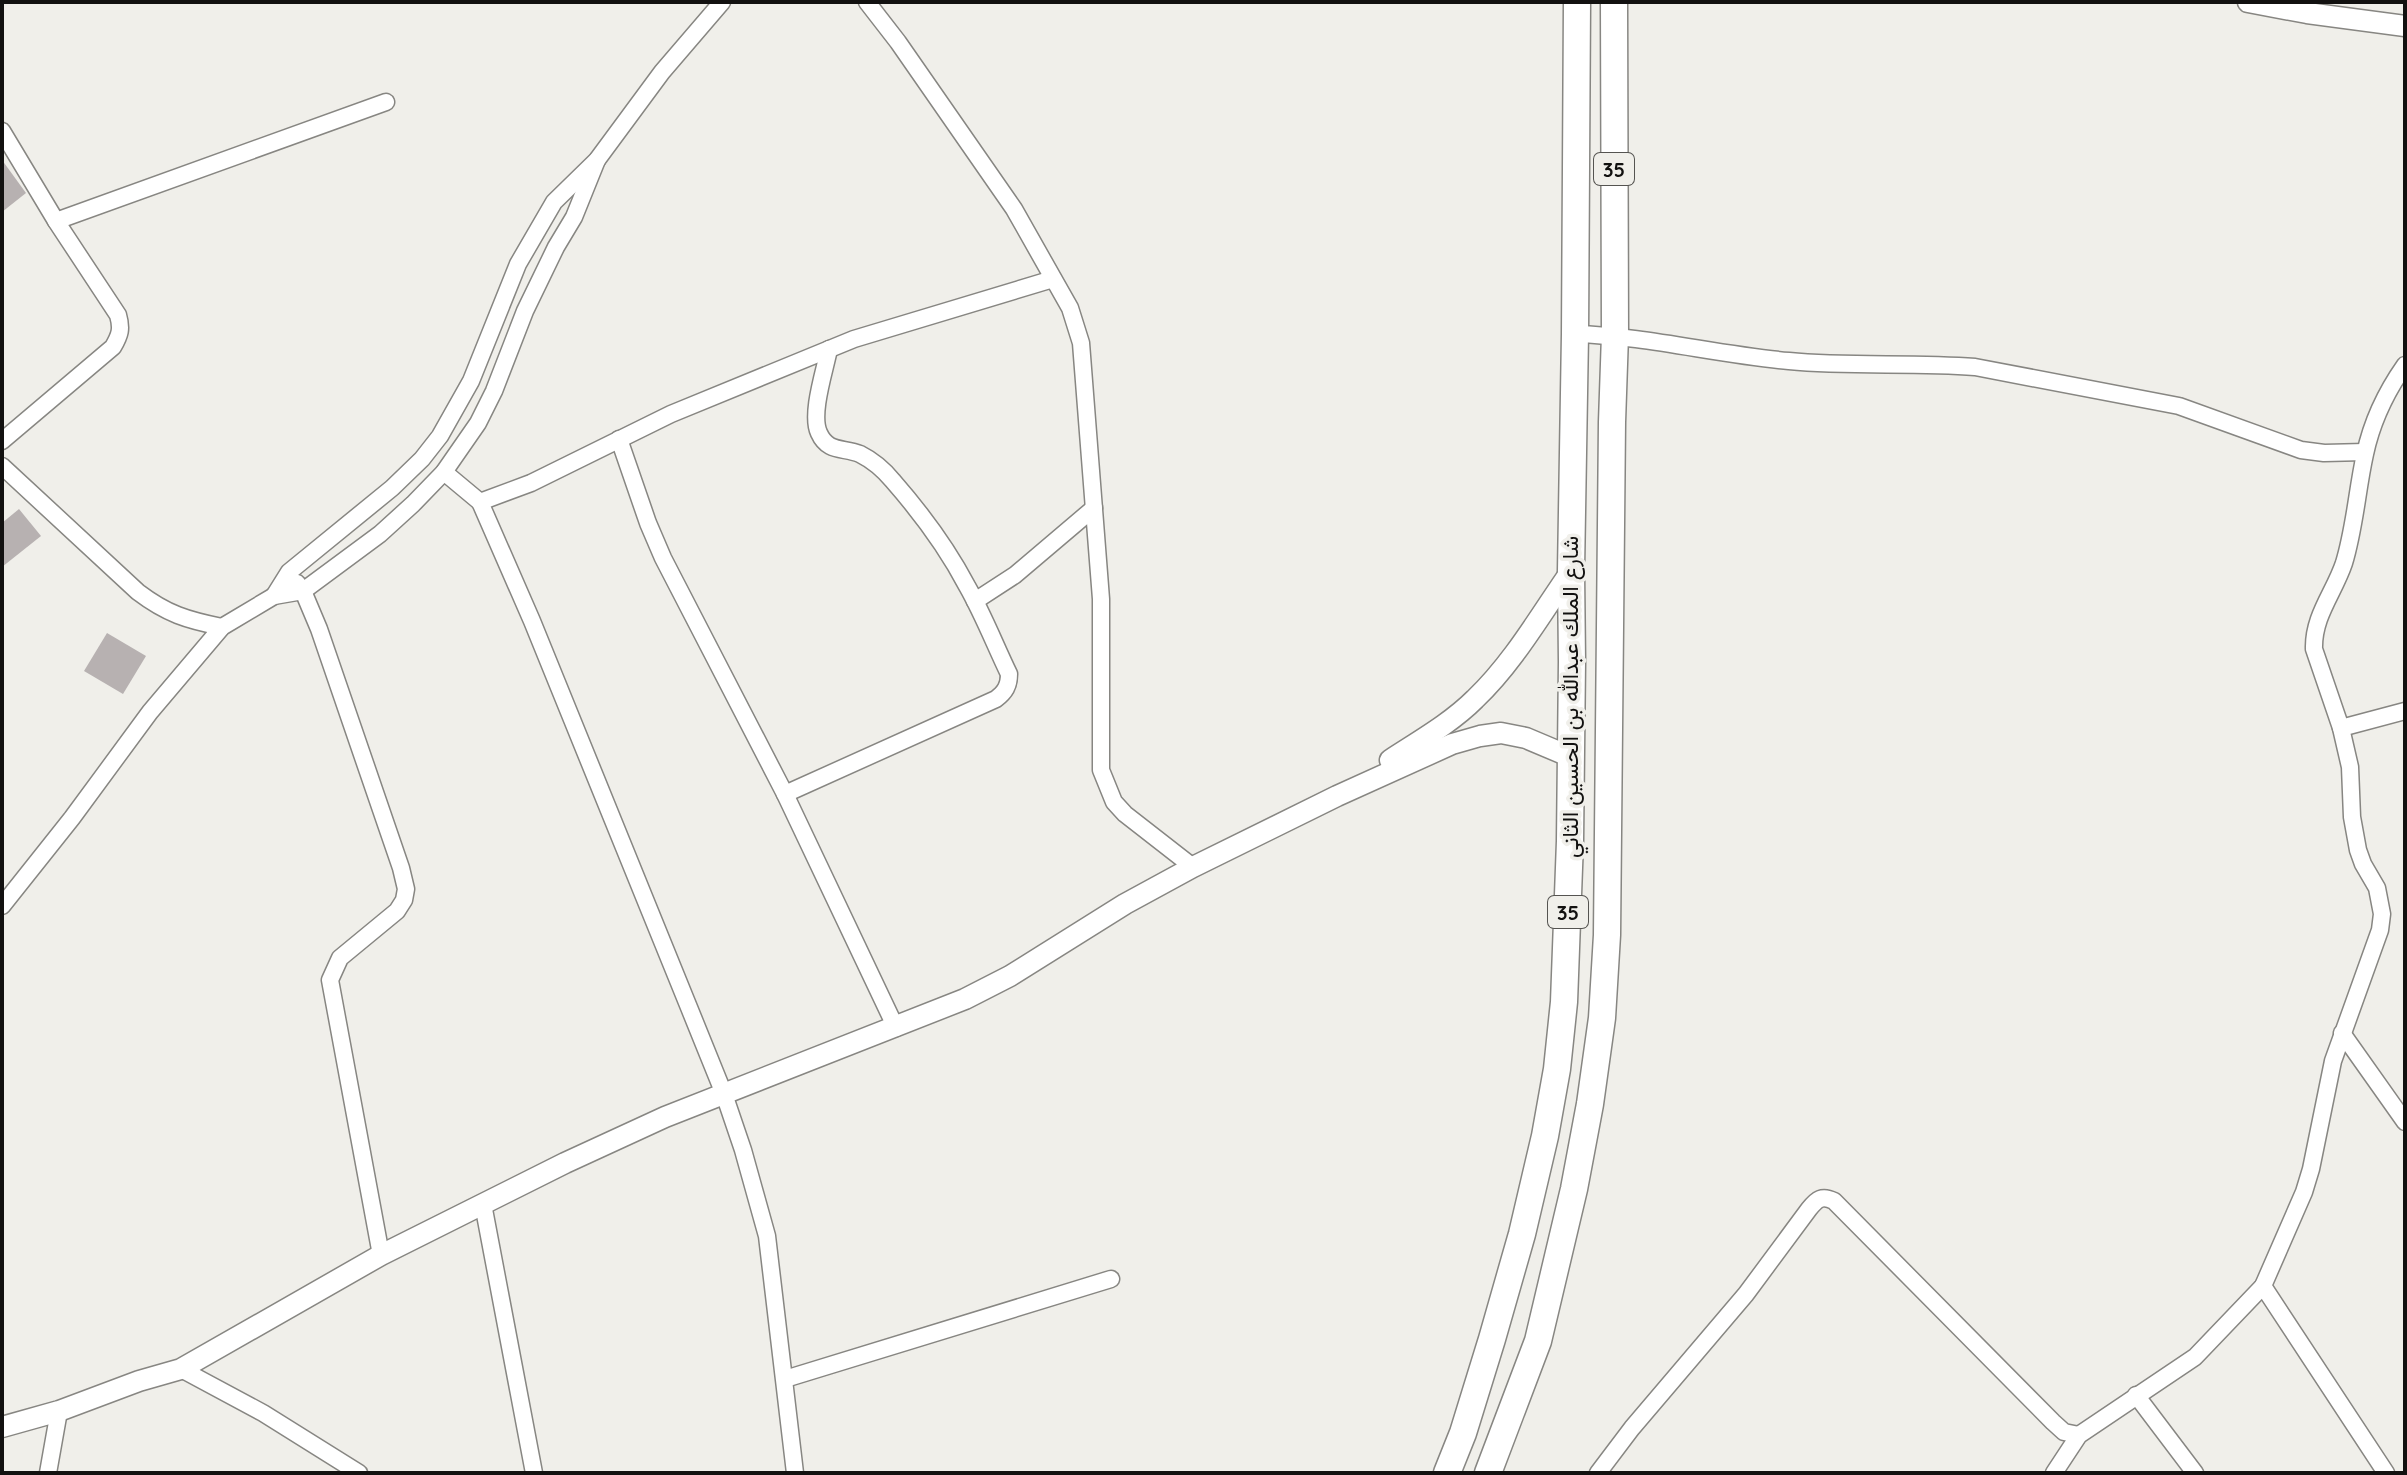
<svg xmlns="http://www.w3.org/2000/svg" width="2407" height="1475" viewBox="0 0 2407 1475" font-family="Quicksand,Vazirmatn,sans-serif">
<rect width="100%" height="100%" fill="#f0efea"/>
<!-- building -->
<g fill="#b7b1b1">
<polygon points="2,160 26,193 2,212"/>
<polygon points="19,509 41,536 2,567 2,523"/>
<polygon points="107,633 146,656 123,694 84,671"/>
</g>
<g fill="none" stroke-linecap="round" stroke-linejoin="round">
<!-- minor casing -->
<g stroke="#878682" stroke-width="19">
<g id="minor">
<polyline points="867,2 898,42 1014,209 1070,308 1081,343 1101,599 1101,770 1114,802 1125,814 1193,867"/>
<path d="M2,131L56,221L118,315C122,329 120,335 113,347L2,441"/>
<polyline points="56,221 386,102"/>
<path d="M1575,334C1647,336 1718,355 1789,361C1851,367 1913,362 1975,367L2179,406L2301,450L2324,453L2365,452"/>
<polyline points="619,439 648,523 663,558 785,794 896,1028"/>
<path d="M2,466L138,592C167,614 187,620 222,627"/>
<polyline points="444,472 480,502 531,483 671,414 854,339 1053,279"/>
<polyline points="480,502 532,621 688,1005 724,1094 743,1150 767,1236 795,1473"/>
<polyline points="297,583 303,591 319,629 401,868 406,889 404,900 397,911 340,958 330,980 381,1255"/>
<polyline points="274,596 289,572 392,488 422,459 440,436 471,381 518,264 554,202 597,160 662,72 722,2"/>
<polyline points="975,601 1015,575 1094,508"/>
<polyline points="2341,728 2405,711"/>
<path d="M785,794L996,699C1005,692 1009,686 1009,674C995,645 983,614 967,586C947,548 921,513 893,481C884,470 872,460 860,454C843,447 828,453 819,433C810,414 825,370 829,349"/>
<polyline points="2,906 72,818 150,712 222,627 274,596 303,591 380,534 413,504 444,472 478,423 494,391 525,311 556,247 574,217 597,160"/>
<polyline points="2342,1033 2405,1122"/>
<polyline points="483,1204 534,1473"/>
<polyline points="181,1369 263,1413 359,1473"/>
<polyline points="785,1379 1111,1279"/>
<polyline points="2136,1395 2195,1473"/>
<polyline points="48,1473 59,1411"/>
<path d="M1598,1473L1632,1428L1746,1294L1809,1209C1817,1199 1822,1195 1834,1201L2053,1422L2064,1432L2079,1435"/>
<polyline points="2054,1473 2079,1435 2195,1357 2263,1286"/>
<path d="M2386,1473L2263,1286L2304,1192L2311,1169L2333,1061L2380,930L2382,914L2377,888L2363,864L2358,850L2352,817L2350,767L2341,728L2314,649C2313,616 2334,593 2344,563C2355,527 2357,490 2365,454C2372,421 2386,392 2405,365"/>
</g>
</g>
<!-- tertiary casing -->
<g stroke="#878682" stroke-width="23">
<g id="tertiary">
<polyline points="2248,2 2307,13 2405,26"/>
<path d="M1390,760C1419,741 1451,723 1475,699C1513,663 1541,614 1571,571"/>
<polyline points="2,1427 59,1411 139,1381 181,1369 381,1255 565,1163 665,1117 965,999 1010,976 1125,904 1193,867 1337,796 1452,744 1480,736 1501,733 1526,738 1571,757"/>
</g>
</g>
<!-- trunk casing -->
<g stroke="#878682" stroke-width="29">
<g id="trunk">
<polyline points="1447,1473 1463,1433 1492,1339 1522,1234 1545,1136 1557,1069 1564,1002 1570,841 1572,662 1571,571 1575,334 1577,2"/>
<polyline points="1488,1473 1538,1341 1574,1189 1590,1104 1602,1018 1607,935 1612,422 1615,335 1614,2"/>
</g>
</g>
<!-- minor -->
<use href="#minor" stroke="#fff" stroke-width="16"/>
<!-- tertiary -->
<use href="#tertiary" stroke="#fff" stroke-width="20"/>
<!-- trunk -->
<use href="#trunk" stroke="#fff" stroke-width="26"/>
</g>
<g text-anchor="middle" dominant-baseline="central" stroke-width="7" stroke-linejoin="round" paint-order="stroke">
<!-- shield labels -->
<g fill="#f0efea" stroke="#555451" stroke-width="2">
<rect x="1594" y="153" width="40" height="32" rx="6"/>
<rect x="1548" y="896" width="40" height="32" rx="6"/>
</g>
<g font-size="20" font-weight="bold" fill="#121110">
<text x="1614" y="169">35</text>
<text x="1568" y="912">35</text>
</g>
<!-- street labels -->
<g font-size="22" fill="#121110" stroke="#f0efea">
<text transform="translate(1570 697) rotate(-90)">شارع الملك عبدالله بن الحسين الثاني</text>
</g>
</g>
<!-- border -->
<rect width="2407" height="1475" fill="none" stroke="#121110" stroke-width="8"/>
</svg>
